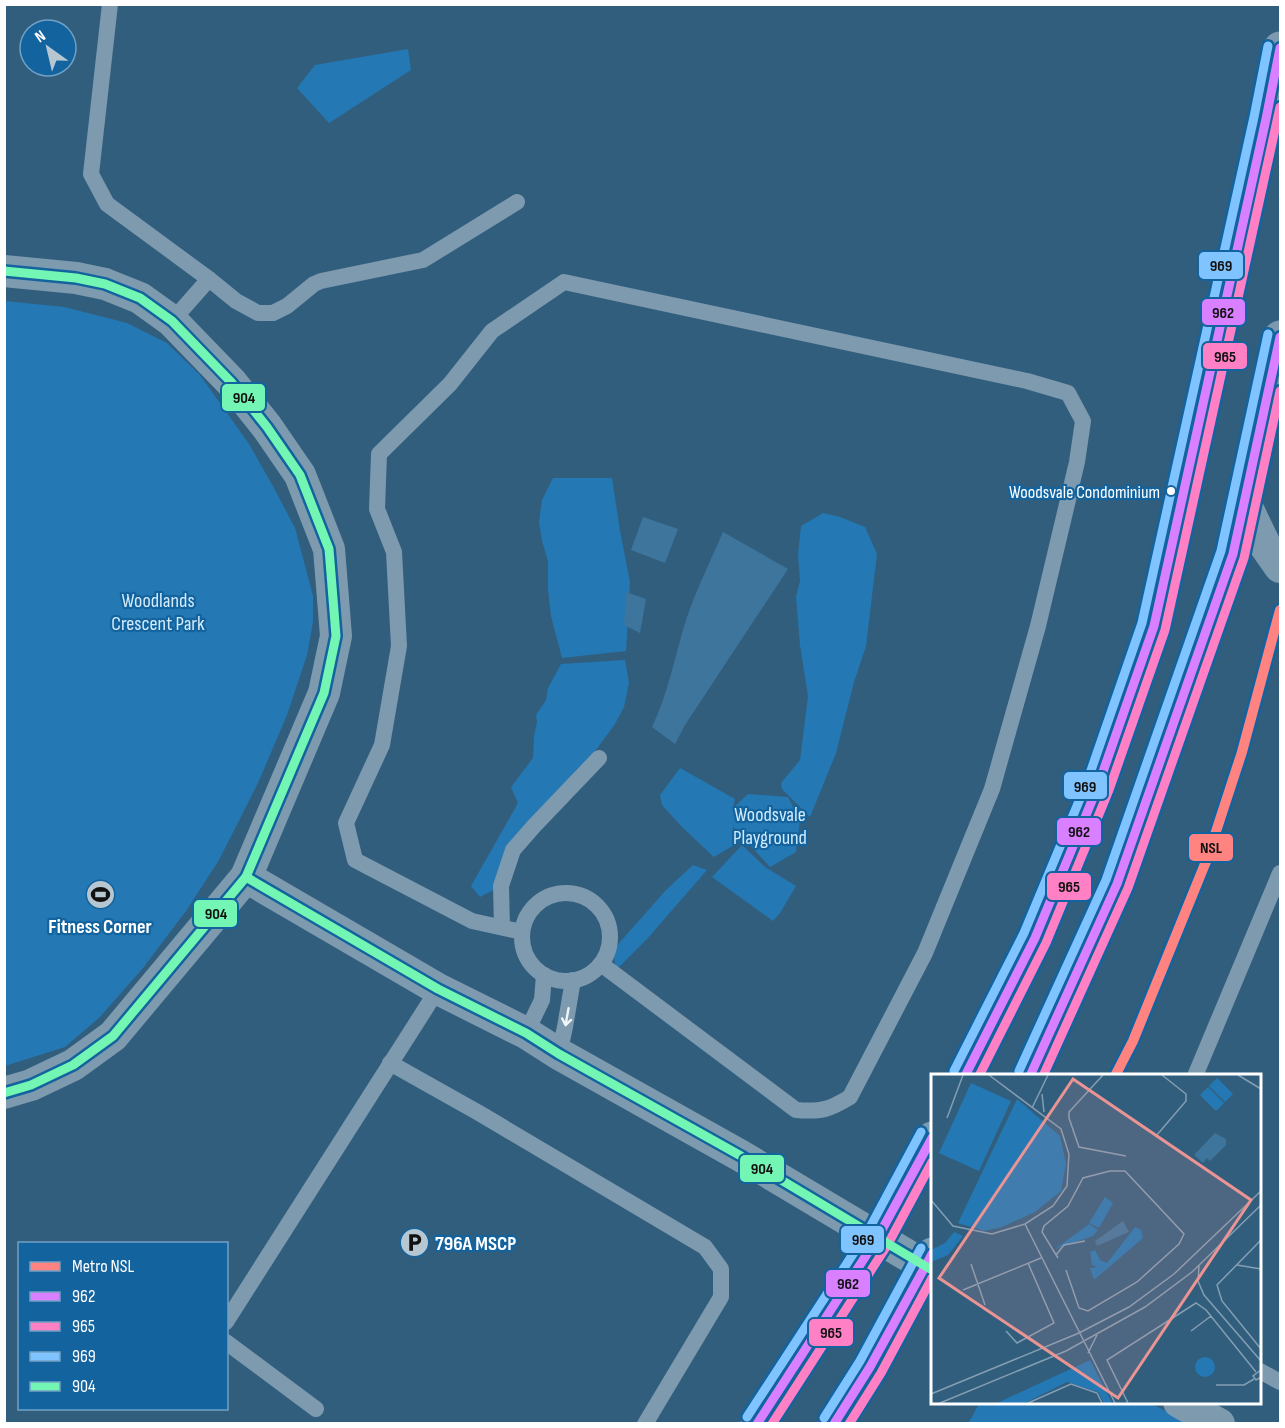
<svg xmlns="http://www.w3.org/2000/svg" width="1285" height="1428" font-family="'Sofia Sans Condensed',sans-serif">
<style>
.green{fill:#2478b3}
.water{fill:#3e759d}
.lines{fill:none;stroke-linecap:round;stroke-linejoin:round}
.lane{stroke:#7d9aaf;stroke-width:16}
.street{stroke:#7d9aaf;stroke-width:32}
.primary{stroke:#7c99ad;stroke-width:33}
.bus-1-casing{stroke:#13639e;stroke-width:14}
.bus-2-casing{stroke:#13639e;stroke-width:14}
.bus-3-casing{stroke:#13639e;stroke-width:14}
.bus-4-casing{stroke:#13639e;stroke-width:14}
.bus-1{stroke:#d880ff;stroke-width:9}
.bus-2{stroke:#ff80c5;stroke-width:9}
.bus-3{stroke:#80c4ff;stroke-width:9}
.bus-4{stroke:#73f6b3;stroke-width:9}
.metro-1-casing{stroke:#13639e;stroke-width:15}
.metro-1{stroke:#ff8380;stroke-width:10}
.oneway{stroke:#f2f5f7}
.bus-dot{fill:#fff;stroke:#13639e;stroke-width:2}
.labels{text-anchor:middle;stroke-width:4.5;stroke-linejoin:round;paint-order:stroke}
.bus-label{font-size:18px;fill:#fff;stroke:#13639e;text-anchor:end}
.park-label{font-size:20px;fill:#d3ecfd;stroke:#13639e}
.poi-label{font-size:20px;font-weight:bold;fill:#fff;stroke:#13639e}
.inset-road{fill:none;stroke:#849eb2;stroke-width:1.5}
.view{fill:#ea9494;fill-opacity:0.15;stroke:#ea9494;stroke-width:3}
.inset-edge{fill:none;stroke:#fff;stroke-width:3}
.line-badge{stroke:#13639e;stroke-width:2}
.pale-badge-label{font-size:16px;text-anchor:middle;font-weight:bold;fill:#111}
</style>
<rect width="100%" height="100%" fill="#325e7e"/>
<!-- green -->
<g class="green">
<polygon points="408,49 411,70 329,123 297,88 315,65"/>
<polygon points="5,301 64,307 127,323 167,343 200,375 249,444 274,488 295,528 313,596 313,622 307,655 287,715 258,783 219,860 186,911 143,968 100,1017 65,1047 5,1066"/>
<polygon points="553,478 612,478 620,531 630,582 626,651 562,658 551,616 548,589 548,561 542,541 539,522 542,500"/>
<polygon points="823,513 840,517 865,527 877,554 866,646 854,682 836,753 810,817 782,789 781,783 800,760 808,696 800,645 796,597 800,581 798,554 801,526"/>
<polygon points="625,660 629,683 624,707 615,724 590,758 530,821 501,886 480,897 471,886 518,803 511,787 533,758 534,736 537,722 536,715 546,700 548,688 561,664"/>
<polygon points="680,768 735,799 733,808 748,794 788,797 800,820 796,852 770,867 734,828 733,824 734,845 714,857 682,827 662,805 660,795"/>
<polygon points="742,845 765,867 796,886 780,913 773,921 712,877"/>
<polygon points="693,865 707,870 647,939 616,970 613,950 666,890"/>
<polygon points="980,1402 1150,1403 1189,1423 968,1424"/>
</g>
<!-- water -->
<g class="water">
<polygon points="643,517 678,529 665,563 631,550"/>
<path d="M723,532L788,569L685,725L675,744L652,727C669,692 675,654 687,617C697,588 711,560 723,532Z"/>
<polygon points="626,592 646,599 640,633 624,625"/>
</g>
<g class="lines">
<!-- lane -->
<g class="lane">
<polyline points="110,4 91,174 107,204 209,279 236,301 258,313 273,313 287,306 314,284 321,281 423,260 517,202"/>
<polyline points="172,321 209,279"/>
<circle cx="566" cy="937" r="44"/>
<polyline points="502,927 501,886 513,850 534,826 599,758"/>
<path d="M522,932L472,921L355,860L346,823L382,745L399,646L394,552L377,509L379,454L450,384L492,331L564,282L1027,381L1068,393L1083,421L1077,462L1038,626L992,789L925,953L850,1097C829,1110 821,1112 796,1110L601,964"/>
<polyline points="526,1033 542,1000 544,975"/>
<polyline points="559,1054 565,1027 573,980"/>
<polyline points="390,1063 479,1113 705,1247 721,1269 721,1297 645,1424"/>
<polyline points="1195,1076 1280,873"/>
<polyline points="226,1322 438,989"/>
<polyline points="226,1342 316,1409"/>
<polyline points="1260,1371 1280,1382"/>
</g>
<!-- street -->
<g class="street">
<polyline points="4,271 76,278 105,284 140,298 172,321 232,383 267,427 300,475 329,549 336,636 324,693 246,877 113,1036 73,1065 31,1085 4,1093"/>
<polyline points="1245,503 1266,547 1280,567"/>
<polyline points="246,877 438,989 526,1033 559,1054 741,1156 932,1270"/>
<polyline points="1179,1402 1219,1424"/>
</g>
<!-- primary -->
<g class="primary">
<polyline points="965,1076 1035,938 1098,786 1154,626 1266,119 1280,48"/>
<polyline points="1030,1076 1117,884 1233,554 1280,337"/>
<polyline points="757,1424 878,1237 932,1138"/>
<polyline points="834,1424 870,1367 932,1254"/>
</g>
<defs>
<g id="bus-1">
<polyline points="965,1076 1035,938 1098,786 1154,626 1266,119 1280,48"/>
<polyline points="1030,1076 1117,884 1233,554 1280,337"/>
<polyline points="757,1424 878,1237 932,1138"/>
<polyline points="834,1424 870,1367 932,1254"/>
</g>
<g id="bus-2">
<polyline points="979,1076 1046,943 1109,790 1165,630 1280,107"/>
<polyline points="1043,1076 1128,888 1244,558 1280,391"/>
<polyline points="772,1424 888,1244 932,1162"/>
<polyline points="849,1424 881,1373 932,1278"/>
</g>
<g id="bus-3">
<polyline points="954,1071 1024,933 1087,782 1142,623 1254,117 1268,46"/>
<polyline points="1019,1071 1106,880 1221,551 1268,334"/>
<polyline points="747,1417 868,1231 921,1132"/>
<polyline points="824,1418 860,1361 921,1248"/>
</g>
<g id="bus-4">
<polyline points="4,271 76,278 105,284 140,298 172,321 232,383 267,427 300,475 329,549 336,636 324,693 246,877 113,1036 73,1065 31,1085 4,1093"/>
<polyline points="246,877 438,989 526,1033 559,1054 741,1156 932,1270"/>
</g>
</defs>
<!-- bus-1 casing -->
<use href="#bus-1" class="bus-1-casing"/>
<!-- bus-2 casing -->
<use href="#bus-2" class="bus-2-casing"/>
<!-- bus-3 casing -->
<use href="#bus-3" class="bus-3-casing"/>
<!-- bus-4 casing -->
<use href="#bus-4" class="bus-4-casing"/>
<!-- bus-1 -->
<use href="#bus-1" class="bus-1"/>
<!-- bus-2 -->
<use href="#bus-2" class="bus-2"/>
<!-- bus-3 -->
<use href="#bus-3" class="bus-3"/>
<!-- bus-4 -->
<use href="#bus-4" class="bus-4"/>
<defs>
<polyline id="metro-1" points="1115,1076 1133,1041 1207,859 1242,752 1280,610"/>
</defs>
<!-- metro-1 casing -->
<use href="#metro-1" class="metro-1-casing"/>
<!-- metro-1 -->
<use href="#metro-1" class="metro-1"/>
</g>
<!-- one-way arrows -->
<defs><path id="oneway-shaft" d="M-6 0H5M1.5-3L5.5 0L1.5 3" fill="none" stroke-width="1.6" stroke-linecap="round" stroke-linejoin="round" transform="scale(1.5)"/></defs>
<use class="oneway" href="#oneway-shaft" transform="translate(567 1017) rotate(100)"/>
<!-- icons -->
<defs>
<symbol id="stadium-disc" viewBox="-11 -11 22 22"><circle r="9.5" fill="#b7c7d2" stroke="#13639e"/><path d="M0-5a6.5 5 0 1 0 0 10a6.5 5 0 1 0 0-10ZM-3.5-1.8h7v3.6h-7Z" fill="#111"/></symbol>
<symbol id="parking-disc" viewBox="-11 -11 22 22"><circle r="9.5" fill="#b7c7d2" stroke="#13639e"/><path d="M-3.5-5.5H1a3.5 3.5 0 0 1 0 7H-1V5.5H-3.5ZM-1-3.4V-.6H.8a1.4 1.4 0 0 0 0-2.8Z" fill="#111"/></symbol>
</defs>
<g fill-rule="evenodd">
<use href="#stadium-disc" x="84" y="878" width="33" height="33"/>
<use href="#parking-disc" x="398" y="1226" width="33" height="33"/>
</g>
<!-- markers -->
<circle class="bus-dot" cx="1171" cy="491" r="5"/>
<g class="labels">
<!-- bus labels -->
<g class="bus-label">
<text x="1160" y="498">Woodsvale Condominium</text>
</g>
<!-- park labels -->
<g class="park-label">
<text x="158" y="607">Woodlands<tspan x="158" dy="23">Crescent Park</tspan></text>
<text x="770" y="821">Woodsvale<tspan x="770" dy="23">Playground</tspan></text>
</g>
<!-- poi labels -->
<g class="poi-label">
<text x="100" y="933">Fitness Corner</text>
<text x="435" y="1250" text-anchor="start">796A MSCP</text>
</g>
</g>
<!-- overview -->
<g transform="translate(931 1074)">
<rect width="330" height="330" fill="#325e7e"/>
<path d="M286,4L302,20L294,28L278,12ZM40,9L80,27L48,97L8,79ZM277,13L293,29L285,37L269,21ZM86,25L129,62L135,90L130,117L104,138L71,153L53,157L27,149ZM174,123L182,129L168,154L158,149ZM158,150L167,156L162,162L124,175ZM204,153L210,156L212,164L163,206L159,194L167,193L161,191L159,178L164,176L169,186L176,189ZM23,158L32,162L17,181L0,188V176L14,169ZM264 293a10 10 0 1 1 20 0a10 10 0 1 1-20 0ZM159,286L181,329H173L167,318L136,308L94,329H66Z" fill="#2478b3"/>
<path d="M284,59L295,65V71L279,87L276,84L272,89L263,81ZM192,147L198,158L166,172L164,167Z" fill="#3e759d"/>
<path class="inset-road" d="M172,1L138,38V44L148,73L195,82M307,1L330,15M111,20L113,38M101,34L117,1M16,44L32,1M225,62L255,27V20L231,1M0,126L22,152L61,160L94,150L122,132L136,112L138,80L130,55L58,1M94,150L184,329M330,166L286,211L291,227L330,275M125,181L133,171L154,167M127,184L111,158L113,152L137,132L152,104L179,97H194L253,160L248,170L206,208L157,237L148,234L135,196M40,190L54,231M306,191L330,195M268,192L267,207L273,221L330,287M32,216L110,184M75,257L86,269L123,249L97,189M260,257L280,242M157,279L166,261M330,296L322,302L325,306L330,303M285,311H313L323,305M0,320L148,259L198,233L243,200L330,117M9,329L135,277L214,233L261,198L330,131M97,329L140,310L166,319L171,329M197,329L176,286L265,229L275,236L325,298"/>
<path class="view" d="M142,5L320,126L187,324L8,204Z"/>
<rect width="330" height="330" class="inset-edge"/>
</g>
<g class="line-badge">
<rect x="1198" y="251" width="46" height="29" rx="6" fill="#80c4ff"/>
<rect x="1201" y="298" width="45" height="28" rx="6" fill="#d880ff"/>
<rect x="1202" y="342" width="46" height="28" rx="6" fill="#ff80c5"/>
<rect x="221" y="383" width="45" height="29" rx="6" fill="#73f6b3"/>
<rect x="1063" y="771" width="45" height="29" rx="6" fill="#80c4ff"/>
<rect x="1056" y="817" width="46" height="29" rx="6" fill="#d880ff"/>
<rect x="1188" y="833" width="46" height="29" rx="6" fill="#ff8380"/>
<rect x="1046" y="872" width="46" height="29" rx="6" fill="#ff80c5"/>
<rect x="193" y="899" width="45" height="29" rx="6" fill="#73f6b3"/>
<rect x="739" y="1154" width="46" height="29" rx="6" fill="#73f6b3"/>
<rect x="840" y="1225" width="45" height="29" rx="6" fill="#80c4ff"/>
<rect x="825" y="1269" width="46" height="29" rx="6" fill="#d880ff"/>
<rect x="808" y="1318" width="46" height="29" rx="6" fill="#ff80c5"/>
</g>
<g class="pale-badge-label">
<text x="1221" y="271">969</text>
<text x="1223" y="318">962</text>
<text x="1225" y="362">965</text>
<text x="244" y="403">904</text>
<text x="1085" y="792">969</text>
<text x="1079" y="837">962</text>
<text x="1211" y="853">NSL</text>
<text x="1069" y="892">965</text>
<text x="216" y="919">904</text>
<text x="762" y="1174">904</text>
<text x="863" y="1245">969</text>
<text x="848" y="1289">962</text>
<text x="831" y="1338">965</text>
</g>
<!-- border -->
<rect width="1285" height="1428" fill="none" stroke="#ffffff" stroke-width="12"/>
<!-- legend -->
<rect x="18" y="1242" width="210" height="168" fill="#13639e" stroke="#71a1c5" stroke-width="1.5"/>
<rect x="30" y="1262" width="30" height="9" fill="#ff8380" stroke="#71a1c5" stroke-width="1.5"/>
<text x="72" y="1272" font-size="18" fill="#ffffff">Metro NSL</text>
<rect x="30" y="1292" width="30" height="9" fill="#d880ff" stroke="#71a1c5" stroke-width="1.5"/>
<text x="72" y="1302" font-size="18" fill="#ffffff">962</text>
<rect x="30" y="1322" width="30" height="9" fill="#ff80c5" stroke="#71a1c5" stroke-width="1.5"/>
<text x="72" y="1332" font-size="18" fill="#ffffff">965</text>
<rect x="30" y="1352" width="30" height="9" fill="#80c4ff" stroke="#71a1c5" stroke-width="1.5"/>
<text x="72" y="1362" font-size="18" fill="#ffffff">969</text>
<rect x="30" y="1382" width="30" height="9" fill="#73f6b3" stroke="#71a1c5" stroke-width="1.5"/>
<text x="72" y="1392" font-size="18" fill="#ffffff">904</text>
<!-- north arrow -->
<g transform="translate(48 48) rotate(326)"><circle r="28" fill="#13639e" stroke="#71a1c5" stroke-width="1.5"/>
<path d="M0-4.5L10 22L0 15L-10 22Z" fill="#b7c7d2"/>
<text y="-9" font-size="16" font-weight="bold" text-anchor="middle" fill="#ffffff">N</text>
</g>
</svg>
